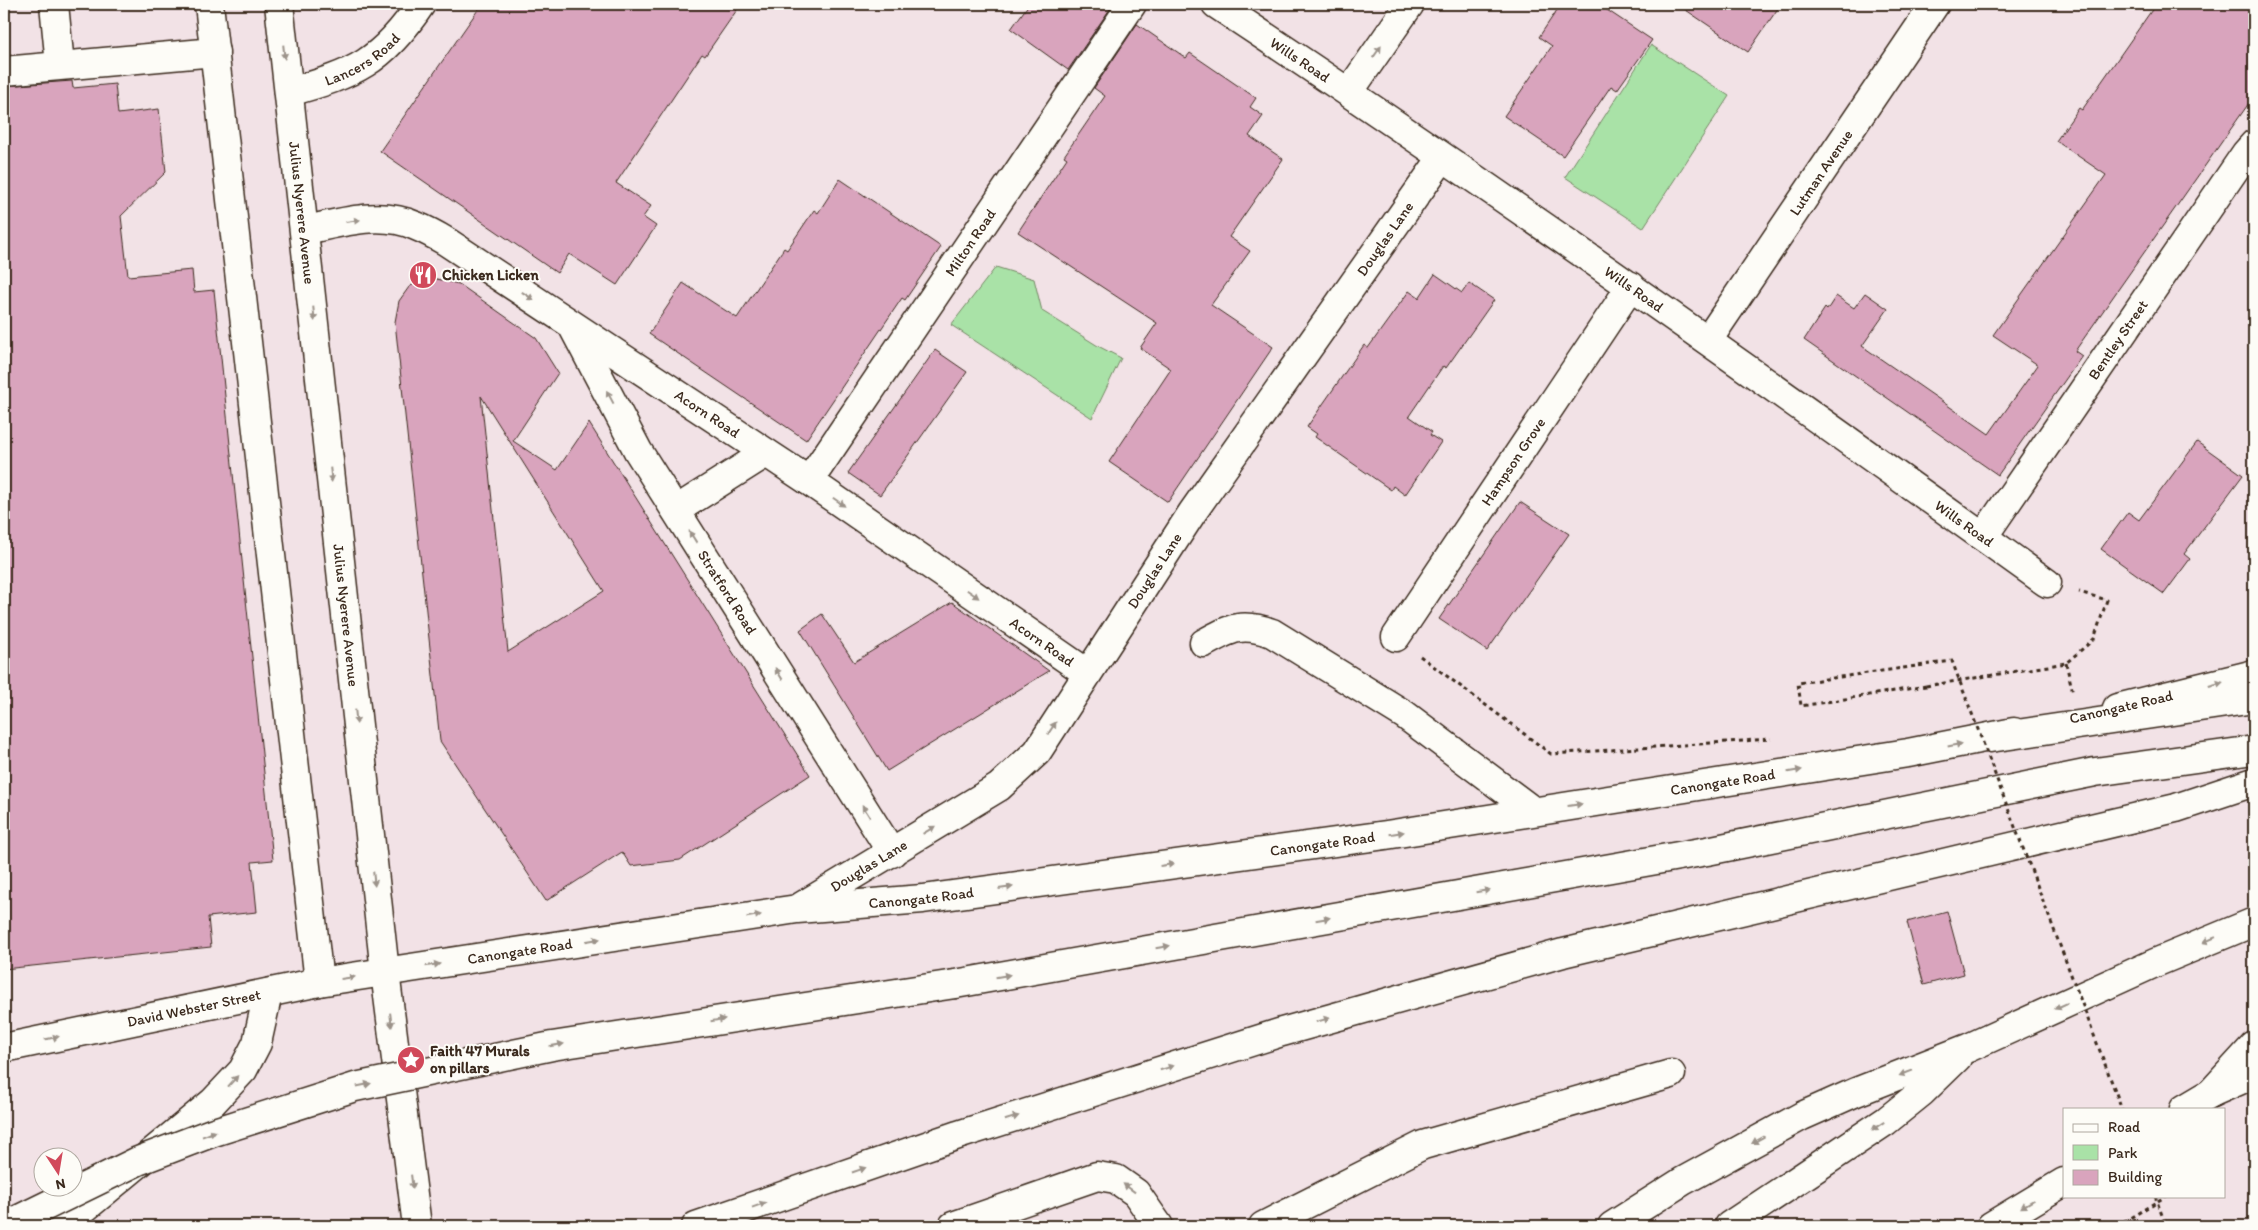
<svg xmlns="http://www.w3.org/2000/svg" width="2258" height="1230" font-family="Itim,sans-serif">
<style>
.green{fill:#a9e2a7;stroke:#728662}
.building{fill:#d9a4bd;stroke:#3b2a1e;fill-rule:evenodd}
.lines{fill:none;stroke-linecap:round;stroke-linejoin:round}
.minor-casing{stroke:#3b2a1e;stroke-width:31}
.major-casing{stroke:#3b2a1e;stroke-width:31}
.highway-casing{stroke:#3b2a1e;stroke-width:31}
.path{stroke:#3b2a1e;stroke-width:3;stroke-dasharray:4 4;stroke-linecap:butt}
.minor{stroke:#fdfcf7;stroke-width:28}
.major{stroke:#fdfcf7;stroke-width:28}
.highway{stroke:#fdfcf7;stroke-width:28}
.highway-bridge-casing{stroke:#3b2a1e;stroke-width:31;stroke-linecap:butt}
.path-bridge{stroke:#3b2a1e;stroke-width:3;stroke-dasharray:4 4;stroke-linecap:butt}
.highway-bridge{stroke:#fdfcf7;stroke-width:28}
.oneway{fill:#9c938a}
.labels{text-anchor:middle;stroke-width:4;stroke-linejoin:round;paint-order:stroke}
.street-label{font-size:15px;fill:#3b2a1e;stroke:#fdfcf7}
.poi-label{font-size:15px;font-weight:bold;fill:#3b2a1e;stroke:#fdfcf7;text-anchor:start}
</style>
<rect width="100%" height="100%" fill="#f2e2e6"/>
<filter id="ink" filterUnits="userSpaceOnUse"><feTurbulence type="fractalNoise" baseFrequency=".02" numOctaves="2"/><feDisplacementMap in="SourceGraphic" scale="10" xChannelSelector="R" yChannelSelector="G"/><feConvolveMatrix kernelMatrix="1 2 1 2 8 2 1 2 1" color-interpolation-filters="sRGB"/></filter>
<g filter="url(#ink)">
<!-- green -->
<g class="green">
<polygon points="1651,45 1729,96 1643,228 1565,177"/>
<polygon points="996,267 1034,279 1042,311 1098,346 1121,358 1092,418 951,325"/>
</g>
<!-- building -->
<g class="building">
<polygon points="482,4 741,4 705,56 702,54 616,183 651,206 643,217 656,226 617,285 569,254 557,273 380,151"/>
<polygon points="1029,4 1108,4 1112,6 1068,70 1011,29"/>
<polygon points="1561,4 1598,4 1652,40 1617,90 1611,86 1563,156 1504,116 1552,46 1539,37"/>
<polygon points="1677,4 1781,4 1748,52"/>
<polygon points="2156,4 2240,4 2254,14 2254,96 2075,351 2082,356 1998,475 1804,340 1825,308 1827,310 1836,296 1854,308 1865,293 1888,309 1862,346 1989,434 2038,365 1993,335 2106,175 2056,141 2079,108 2082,110"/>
<polygon points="1137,24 1186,58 1190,53 1256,98 1250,107 1263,116 1249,136 1283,159 1229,237 1250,251 1211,305 1273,347 1168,502 1109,462 1171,369 1140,348 1157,323 1018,232 1067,158 1064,156 1105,96 1094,88"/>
<polygon points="72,81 73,88 115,84 118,114 159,109 166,172 121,216 128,276 192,270 194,292 214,290 273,860 252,862 257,912 208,917 211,947 4,969 4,86"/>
<polygon points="840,179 941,247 905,300 902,298 806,440 649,334 683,283 737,318 784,248 787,250 814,210 818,213"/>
<polygon points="1435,274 1462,293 1469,283 1494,300 1446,368 1443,366 1409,416 1432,432 1430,435 1441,442 1405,495 1393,486 1391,490 1315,437 1317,434 1307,427 1364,345 1368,348 1409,291 1419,298"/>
<path d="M432,278L459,284L536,338L558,373L513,441L557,470L589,423L810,775L680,860L631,866L622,852L546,901L440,741L395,322L399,301L409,287L423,279ZM481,396L604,591L508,652Z"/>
<polygon points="935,350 967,372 880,495 848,473"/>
<polygon points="2197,442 2243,475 2184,554 2190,559 2164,594 2101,549 2128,512 2139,520"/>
<polygon points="1520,502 1569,534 1487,651 1439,619"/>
<polygon points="952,602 1049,671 887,771 800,630 822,614 854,662"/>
<polygon points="1947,911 1964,974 1924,985 1907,922"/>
</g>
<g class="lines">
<defs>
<g id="minor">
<polyline points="54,4 60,65"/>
<polyline points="209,4 319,982"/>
<path id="s1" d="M1216,4C1497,190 1773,386 2047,583"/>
<polyline points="4,71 215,52"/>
<path id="s2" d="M289,92C355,74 382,62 421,4"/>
<polyline points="1349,92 1410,4"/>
<path id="s3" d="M305,230C341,223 380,210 416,226C426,230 437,236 447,242L809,481L1087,673"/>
<path id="s4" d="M574,329L638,451L892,853"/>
<path id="s5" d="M1708,340L1935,4"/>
<path id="s6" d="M809,481L1132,4"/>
<polyline points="676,510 766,453"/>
<path id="s7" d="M1983,537L2246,153L2254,144"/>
<path id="s8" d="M1396,637L1631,286"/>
<path d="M1204,643C1231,628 1242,622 1272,633L1405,715L1533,811"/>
<polyline points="2117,708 2254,674"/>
<path id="s9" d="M802,906L999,787L1037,752L1192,513L1442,158"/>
<path id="s10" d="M4,1048L319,982L797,909L923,899L1386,835L1908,753L2014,732"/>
<polyline points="63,1226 213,1102 243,1070 257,1043 268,993"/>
<polyline points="953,1226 1097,1176 1116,1179 1136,1193 1159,1226"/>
<polyline points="1263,1226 1423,1145 1671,1074"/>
</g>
<g id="major">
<path id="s11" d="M279,4L385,972L417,1226"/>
<polyline points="2184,1109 2211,1093 2254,1074"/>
<polyline points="1991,1226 2064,1182"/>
</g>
<g id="highway">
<polyline points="1990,738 2254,699"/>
<polyline points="955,984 1707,851 2095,772 2254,750"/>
<polyline points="2211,1093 2254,1046"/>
<polyline points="696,1226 958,1135 1282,1032 1563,953 2176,808 2254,782"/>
<polyline points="1612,1226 1683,1181 1802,1116 1856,1092 1968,1048 2155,963 2254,922"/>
<polyline points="1729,1226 1886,1121 1922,1092 1957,1058"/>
</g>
</defs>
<!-- minor casing -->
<use href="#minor" class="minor-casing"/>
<!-- major casing -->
<use href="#major" class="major-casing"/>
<!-- highway casing -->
<use href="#highway" class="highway-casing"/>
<!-- path -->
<g class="path">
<polyline points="1420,656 1551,754 1771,739"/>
<polyline points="2066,663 2073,693"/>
<polyline points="1926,686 2066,663 2094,639 2107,600 2079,592"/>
<polyline points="2117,1226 2166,1196"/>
</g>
<!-- minor -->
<use href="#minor" class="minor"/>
<!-- major -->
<use href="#major" class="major"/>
<!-- highway -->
<use href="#highway" class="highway"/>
<defs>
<polyline id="highway-bridge" points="5,1226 138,1161 214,1132 355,1087 552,1046 955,984"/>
</defs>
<!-- highway-bridge casing -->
<use href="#highway-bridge" class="highway-bridge-casing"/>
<!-- path-bridge -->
<g class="path-bridge">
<polyline points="1926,686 1801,706 1798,683 1952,661 2122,1109"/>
<polyline points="2155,1196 2166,1226"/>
</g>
<!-- highway-bridge -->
<use href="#highway-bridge" class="highway-bridge"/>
</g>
<!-- one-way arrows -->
<defs><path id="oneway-solid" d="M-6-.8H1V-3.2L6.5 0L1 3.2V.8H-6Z" transform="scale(1.25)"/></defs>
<g class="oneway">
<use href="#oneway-solid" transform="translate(284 52) rotate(84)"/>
<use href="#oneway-solid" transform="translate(1377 52) rotate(-55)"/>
<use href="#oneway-solid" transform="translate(353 221) rotate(-8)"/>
<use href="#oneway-solid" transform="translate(528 296) rotate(34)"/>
<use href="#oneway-solid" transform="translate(314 314) rotate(84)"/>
<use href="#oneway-solid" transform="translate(610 397) rotate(-118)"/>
<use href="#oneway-solid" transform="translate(331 475) rotate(84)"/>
<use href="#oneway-solid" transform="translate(839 502) rotate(35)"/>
<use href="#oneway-solid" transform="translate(693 537) rotate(-122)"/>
<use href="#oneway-solid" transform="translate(973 594) rotate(35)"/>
<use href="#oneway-solid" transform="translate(779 674) rotate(-122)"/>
<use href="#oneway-solid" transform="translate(2216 684) rotate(-15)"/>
<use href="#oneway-solid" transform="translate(356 717) rotate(84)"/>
<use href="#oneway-solid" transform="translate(1052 728) rotate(-57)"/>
<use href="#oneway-solid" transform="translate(1955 745) rotate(-11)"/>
<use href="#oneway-solid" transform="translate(1795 771) rotate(-9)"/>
<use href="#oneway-solid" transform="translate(1575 805) rotate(-8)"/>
<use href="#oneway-solid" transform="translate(866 811) rotate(-122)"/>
<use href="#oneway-solid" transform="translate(929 830) rotate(-31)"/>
<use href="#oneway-solid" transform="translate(1397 833) rotate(-9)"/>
<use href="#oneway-solid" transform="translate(1167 865) rotate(-8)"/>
<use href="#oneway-solid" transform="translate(374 879) rotate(84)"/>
<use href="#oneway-solid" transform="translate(1006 888) rotate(-8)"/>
<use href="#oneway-solid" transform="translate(1483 891) rotate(-10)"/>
<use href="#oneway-solid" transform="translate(754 916) rotate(-9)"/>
<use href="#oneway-solid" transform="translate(1323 919) rotate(-10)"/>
<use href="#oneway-solid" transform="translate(593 940) rotate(-9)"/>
<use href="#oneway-solid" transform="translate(2209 940) rotate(158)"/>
<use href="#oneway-solid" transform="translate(1163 947) rotate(-10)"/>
<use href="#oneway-solid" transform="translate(433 965) rotate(-9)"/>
<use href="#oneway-solid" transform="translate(1003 976) rotate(-10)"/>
<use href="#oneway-solid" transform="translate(348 978) rotate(-8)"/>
<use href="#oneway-solid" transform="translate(2061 1006) rotate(155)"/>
<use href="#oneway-solid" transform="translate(391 1020) rotate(83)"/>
<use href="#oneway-solid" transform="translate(718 1020) rotate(-9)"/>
<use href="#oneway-solid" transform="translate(1323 1020) rotate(-16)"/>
<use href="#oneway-solid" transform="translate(52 1038) rotate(-12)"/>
<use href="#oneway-solid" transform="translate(557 1045) rotate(-9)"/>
<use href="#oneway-solid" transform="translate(1167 1068) rotate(-17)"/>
<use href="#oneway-solid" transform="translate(1906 1073) rotate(159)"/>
<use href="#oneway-solid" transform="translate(233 1081) rotate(-48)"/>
<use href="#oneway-solid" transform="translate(364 1085) rotate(-12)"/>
<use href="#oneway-solid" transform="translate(1012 1118) rotate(-18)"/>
<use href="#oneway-solid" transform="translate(1878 1126) rotate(146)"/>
<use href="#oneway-solid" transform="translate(209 1134) rotate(-21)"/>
<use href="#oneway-solid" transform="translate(1758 1140) rotate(151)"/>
<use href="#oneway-solid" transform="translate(859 1170) rotate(-19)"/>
<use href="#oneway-solid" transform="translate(412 1182) rotate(83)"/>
<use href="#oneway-solid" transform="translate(1129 1188) rotate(-144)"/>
<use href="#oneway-solid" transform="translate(2027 1204) rotate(149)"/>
<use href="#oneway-solid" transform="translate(759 1205) rotate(-20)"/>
</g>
</g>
<!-- icons -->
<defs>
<symbol id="restaurant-disc" viewBox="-11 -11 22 22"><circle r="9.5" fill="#d1495b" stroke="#fdfcf7"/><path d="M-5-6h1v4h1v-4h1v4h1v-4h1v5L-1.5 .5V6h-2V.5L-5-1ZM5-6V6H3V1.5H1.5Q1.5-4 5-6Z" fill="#fff"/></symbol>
<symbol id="sight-disc" viewBox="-11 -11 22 22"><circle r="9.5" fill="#d1495b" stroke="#fdfcf7"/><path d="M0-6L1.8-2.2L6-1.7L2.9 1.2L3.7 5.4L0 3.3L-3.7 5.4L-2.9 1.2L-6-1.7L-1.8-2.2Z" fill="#fff"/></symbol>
</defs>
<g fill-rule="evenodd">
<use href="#restaurant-disc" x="407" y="259" width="32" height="32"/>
<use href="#sight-disc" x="395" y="1044" width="32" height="32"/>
</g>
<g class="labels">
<!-- street labels -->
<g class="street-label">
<text dy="5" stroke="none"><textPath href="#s2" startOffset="81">Lancers Road</textPath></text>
<text dy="5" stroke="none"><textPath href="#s1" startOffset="101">Wills Road</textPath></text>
<text dy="5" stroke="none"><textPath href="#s5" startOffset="202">Lutman Avenue</textPath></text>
<text dy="5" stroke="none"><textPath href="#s11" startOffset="210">Julius Nyerere Avenue</textPath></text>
<text dy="5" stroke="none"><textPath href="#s9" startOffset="902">Douglas Lane</textPath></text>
<text dy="5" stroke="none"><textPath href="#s6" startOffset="288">Milton Road</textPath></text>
<text dy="5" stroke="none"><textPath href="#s1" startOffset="506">Wills Road</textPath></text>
<text dy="5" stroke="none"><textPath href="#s7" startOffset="239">Bentley Street</textPath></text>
<text dy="5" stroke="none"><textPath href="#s3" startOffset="460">Acorn Road</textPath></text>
<text dy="5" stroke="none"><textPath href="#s8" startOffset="211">Hampson Grove</textPath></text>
<text dy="5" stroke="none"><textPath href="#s1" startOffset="911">Wills Road</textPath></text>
<text dy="5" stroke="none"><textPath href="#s9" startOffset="498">Douglas Lane</textPath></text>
<text dy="5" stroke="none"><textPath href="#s4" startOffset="305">Stratford Road</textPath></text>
<text dy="5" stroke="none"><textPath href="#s11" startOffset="615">Julius Nyerere Avenue</textPath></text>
<text dy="5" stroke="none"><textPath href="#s3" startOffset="865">Acorn Road</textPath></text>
<text transform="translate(2121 707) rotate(-13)" y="5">Canongate Road</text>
<text dy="5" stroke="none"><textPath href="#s10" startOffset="1740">Canongate Road</textPath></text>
<text dy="5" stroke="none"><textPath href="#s10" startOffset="1335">Canongate Road</textPath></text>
<text dy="5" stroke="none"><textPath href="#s9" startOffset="78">Douglas Lane</textPath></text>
<text dy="5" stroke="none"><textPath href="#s10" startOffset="930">Canongate Road</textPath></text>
<text dy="5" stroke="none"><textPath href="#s10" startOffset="525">Canongate Road</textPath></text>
<text dy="5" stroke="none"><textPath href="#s10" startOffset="194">David Webster Street</textPath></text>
</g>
<!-- poi labels -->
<g class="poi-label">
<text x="442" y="280">Chicken Licken</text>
<text x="430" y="1056">Faith 47 Murals<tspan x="430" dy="17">on pillars</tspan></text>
</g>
</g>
<!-- margin -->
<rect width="2258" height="1230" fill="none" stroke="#fdfcf7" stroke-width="20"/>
<rect x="10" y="10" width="2238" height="1210" fill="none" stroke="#3b2a1e" stroke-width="2" filter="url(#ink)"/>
<!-- legend -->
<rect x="2063" y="1108" width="162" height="90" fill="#fdfcf7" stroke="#afa8a0"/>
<rect x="2073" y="1124" width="25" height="8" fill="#fdfcf7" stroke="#afa8a0"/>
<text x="2108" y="1132" font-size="15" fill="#3b2a1e">Road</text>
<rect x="2073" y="1145" width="25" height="15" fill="#a9e2a7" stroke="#afa8a0"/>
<text x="2108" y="1158" font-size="15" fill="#3b2a1e">Park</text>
<rect x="2073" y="1170" width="25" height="15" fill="#d9a4bd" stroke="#afa8a0"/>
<text x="2108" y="1182" font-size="15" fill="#3b2a1e">Building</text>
<!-- north arrow -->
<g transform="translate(58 1172) rotate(168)"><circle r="24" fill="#fdfcf7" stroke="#afa8a0"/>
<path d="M0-4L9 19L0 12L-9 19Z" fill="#d1495b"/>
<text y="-8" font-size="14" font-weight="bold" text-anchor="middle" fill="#3b2a1e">N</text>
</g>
</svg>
